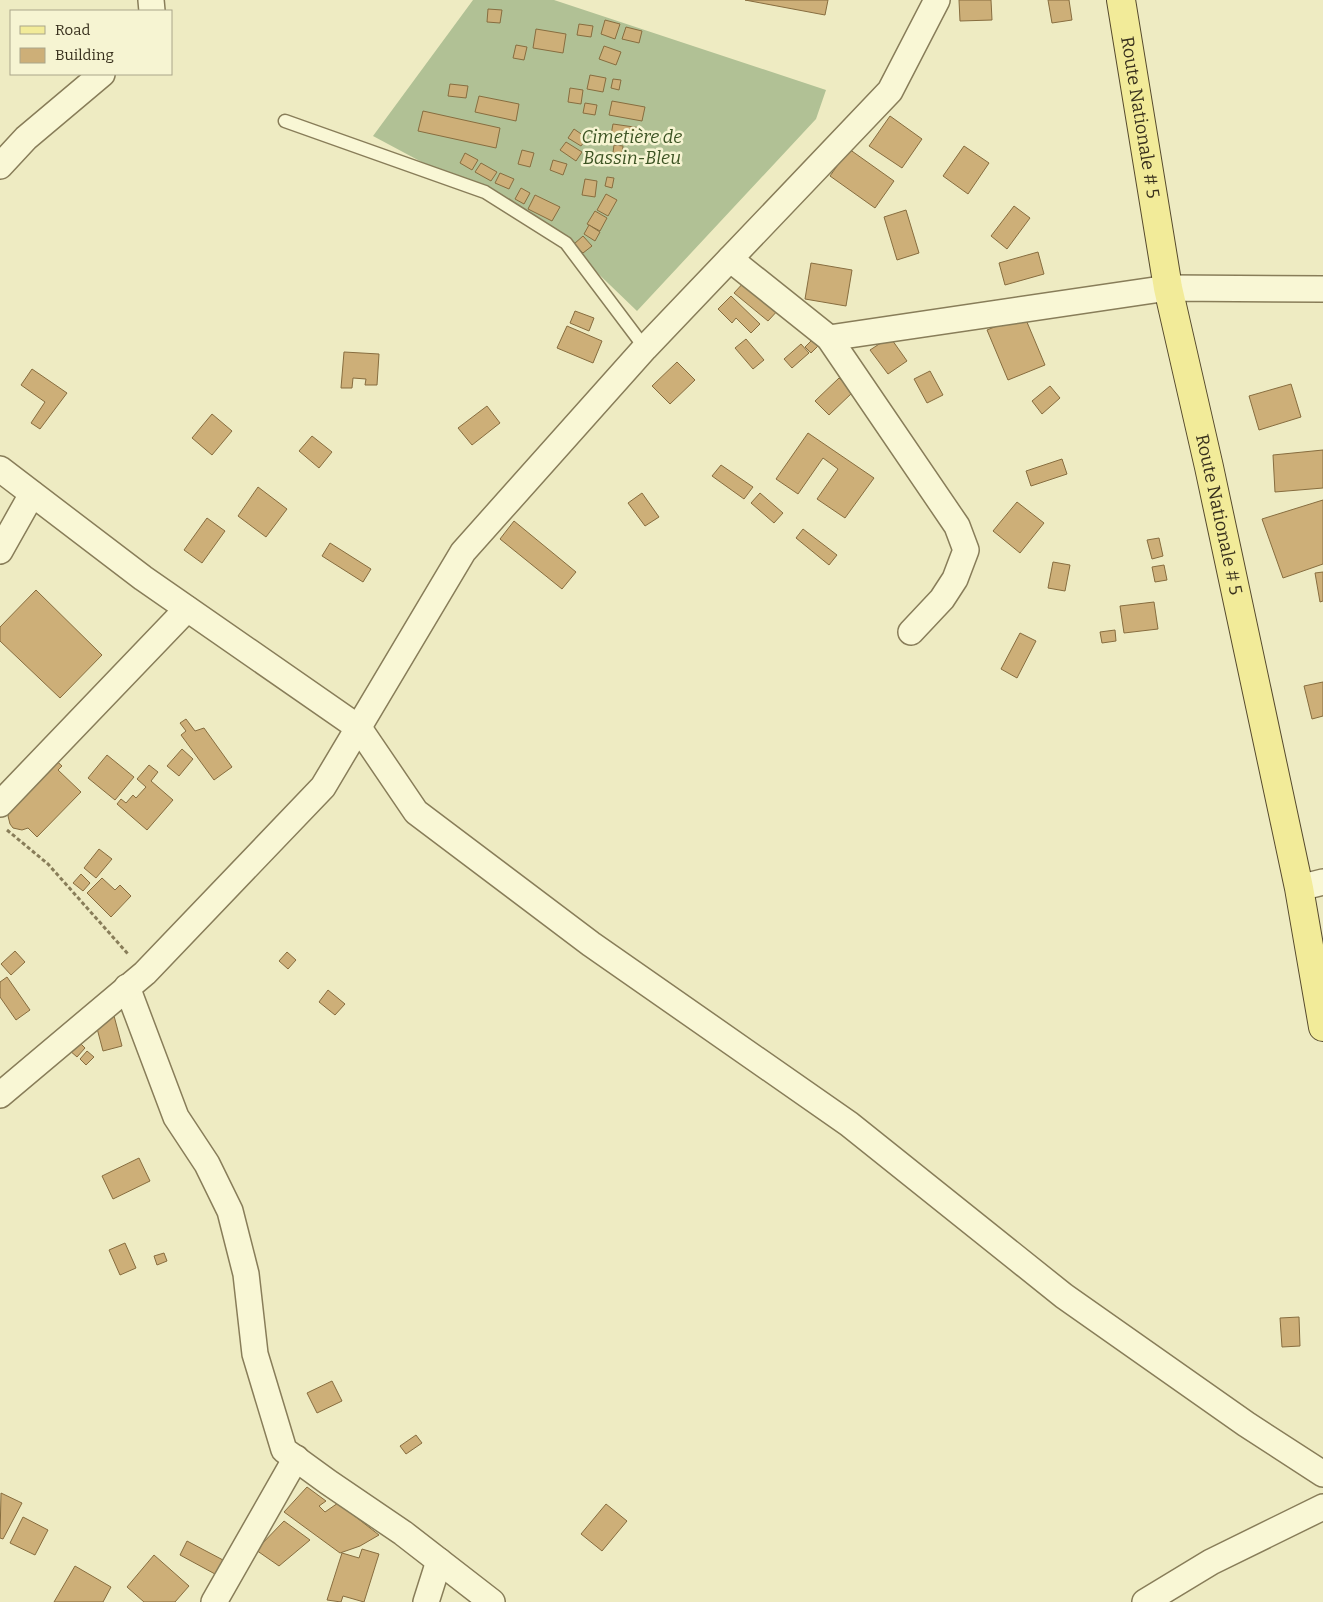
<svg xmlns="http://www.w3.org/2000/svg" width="1323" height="1602" font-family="Bitter,serif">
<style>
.cemetery{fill:#b1c195}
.building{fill:#cdaf78;stroke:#876d3f}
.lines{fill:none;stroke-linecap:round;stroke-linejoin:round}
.service-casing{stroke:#887d59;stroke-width:15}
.minor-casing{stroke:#887d59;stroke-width:28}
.primary-casing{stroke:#564a2d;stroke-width:30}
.path{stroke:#887d59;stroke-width:3;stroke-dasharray:4 2.5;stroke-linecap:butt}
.service{stroke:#f9f7d5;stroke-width:12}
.minor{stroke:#f9f7d5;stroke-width:25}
.primary{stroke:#f2eb99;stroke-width:28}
.labels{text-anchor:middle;stroke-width:5;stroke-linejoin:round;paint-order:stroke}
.street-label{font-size:18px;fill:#38301d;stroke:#f6f4d2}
.park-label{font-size:18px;font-style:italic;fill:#3d5424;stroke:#f6f4d2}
</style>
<rect width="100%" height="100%" fill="#eeebc2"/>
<!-- cemetery -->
<polygon class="cemetery" points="473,0 554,0 826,90 816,119 637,311 558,235 373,136"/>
<!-- building -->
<g class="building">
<polygon points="745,0 828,0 825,15"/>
<polygon points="959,0 991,0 992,20 960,21"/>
<polygon points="1048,0 1069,0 1072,20 1052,23"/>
<polygon points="488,9 502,10 500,23 487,22"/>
<polygon points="605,20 620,24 615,39 601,34"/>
<polygon points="579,24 593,26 591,37 577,35"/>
<polygon points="626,27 642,31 639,43 622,39"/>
<polygon points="536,29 566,34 563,53 533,48"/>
<polygon points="516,45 527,47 524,60 513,58"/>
<polygon points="604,46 621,52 616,65 599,59"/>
<polygon points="590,75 606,78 603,92 587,89"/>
<polygon points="613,79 621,80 619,90 611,88"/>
<polygon points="450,84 468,86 466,98 448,96"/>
<polygon points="570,88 583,90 581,104 568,102"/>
<polygon points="479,96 519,104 516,121 475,112"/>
<polygon points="612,101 645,107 642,121 609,115"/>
<polygon points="585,103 597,105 595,115 583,113"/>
<polygon points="423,111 500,128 496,148 418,131"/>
<polygon points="890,116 922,139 902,168 869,146"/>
<polygon points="613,124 641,128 639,139 611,135"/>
<polygon points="574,129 587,138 581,146 568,138"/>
<polygon points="566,142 582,152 576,161 560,150"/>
<polygon points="614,145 623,146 622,154 613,153"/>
<polygon points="964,146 989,163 968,194 943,176"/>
<polygon points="849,149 894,181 875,208 830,176"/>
<polygon points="522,150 534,153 530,167 518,164"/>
<polygon points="465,153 478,160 472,170 460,163"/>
<polygon points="600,154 611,155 609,165 598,163"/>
<polygon points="553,160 567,164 563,175 550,170"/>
<polygon points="481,163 497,172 491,181 475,172"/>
<polygon points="500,173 514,179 509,189 495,183"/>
<polygon points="607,177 614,178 612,188 605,186"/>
<polygon points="585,179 597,181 595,197 582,195"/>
<polygon points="521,188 530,193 524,204 515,199"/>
<polygon points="606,194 617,200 608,216 597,210"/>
<polygon points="535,195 560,207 552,221 528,209"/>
<polygon points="1014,206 1030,218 1007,249 991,236"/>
<polygon points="906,210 919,253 897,260 884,217"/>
<polygon points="595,211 607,218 600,231 587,224"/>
<polygon points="589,225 600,232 595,241 584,234"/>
<polygon points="583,236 592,246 583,253 574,244"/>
<polygon points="1038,252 1044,274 1005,285 999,263"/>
<polygon points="811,263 852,270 846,306 805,299"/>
<polygon points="746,280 780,308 768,321 734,293"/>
<polygon points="731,296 760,324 751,333 736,318 732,323 718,309"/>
<polygon points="575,311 594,318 589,331 570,323"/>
<polygon points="1024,315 1045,365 1008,380 987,330"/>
<polygon points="567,326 602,341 593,363 557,348"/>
<polygon points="890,337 907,361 888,374 870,350"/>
<polygon points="746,339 764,360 753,369 735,348"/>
<polygon points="813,339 819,345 811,353 805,347"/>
<polygon points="801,344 809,353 792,368 784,359"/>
<polygon points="344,352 379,354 377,385 365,385 366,379 353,378 352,388 341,388"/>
<polygon points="677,362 695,380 670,404 652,386"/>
<polygon points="32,369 67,393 40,429 31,423 45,402 21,385"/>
<polygon points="930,371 943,395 927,403 914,379"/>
<polygon points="839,378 853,392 829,415 815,401"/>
<polygon points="1291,384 1301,417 1259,430 1249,396"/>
<polygon points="1050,386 1060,398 1042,414 1032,401"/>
<polygon points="487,406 500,423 472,445 458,428"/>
<polygon points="212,414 232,431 212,455 192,438"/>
<polygon points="808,433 874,478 845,518 817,499 838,469 823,458 798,494 776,479"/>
<polygon points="312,436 332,452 319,468 299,451"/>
<polygon points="1323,450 1323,488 1275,492 1273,455"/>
<polygon points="1062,459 1067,474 1031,486 1026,471"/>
<polygon points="721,465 753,487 744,499 712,476"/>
<polygon points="258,487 287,509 266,537 238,516"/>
<polygon points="642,493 659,517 645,526 628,503"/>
<polygon points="760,493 783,513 774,523 751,503"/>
<polygon points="1323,500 1323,564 1283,578 1262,519"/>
<polygon points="1017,502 1044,523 1020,553 993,531"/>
<polygon points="207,518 225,531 202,563 184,550"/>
<polygon points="514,521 576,572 562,589 500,539"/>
<polygon points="803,529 837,555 829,565 796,538"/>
<polygon points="1159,538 1163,556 1152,559 1147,540"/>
<polygon points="330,543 371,569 363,582 322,556"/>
<polygon points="1053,562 1070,565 1065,591 1048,588"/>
<polygon points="1164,565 1167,580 1155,582 1152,567"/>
<polygon points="1323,572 1323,601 1320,602 1315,573"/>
<polygon points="36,590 102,655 60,698 0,641 0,627"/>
<polygon points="1154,602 1158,629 1124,633 1120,606"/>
<polygon points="1115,630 1116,641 1102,643 1100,632"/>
<polygon points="1020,633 1036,641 1017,678 1001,669"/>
<polygon points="1323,682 1323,716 1312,719 1304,686"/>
<polygon points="186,719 195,731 204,728 232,767 214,780 181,735 186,731 180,723"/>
<polygon points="182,749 193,759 179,776 167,766"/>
<polygon points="107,755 134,777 115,800 88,778"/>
<polygon points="51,756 62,766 58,770 81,792 37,837 28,828 22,830 13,828 10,824 8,816 9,812"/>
<polygon points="149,765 158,772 151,781 173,800 147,830 117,804 121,799 126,803 133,795 136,798 146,787 137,779"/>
<polygon points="99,849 112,859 96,878 84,868"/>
<polygon points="81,874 90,883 83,891 73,883"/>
<polygon points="102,878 115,890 120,885 131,896 111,917 87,893"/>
<polygon points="15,951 25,962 11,975 1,964"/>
<polygon points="287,952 296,960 288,969 279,961"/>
<polygon points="7,977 30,1010 16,1020 0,997 0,982"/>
<polygon points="328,990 345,1004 335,1015 319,1002"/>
<polygon points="113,1012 122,1046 103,1051 94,1017"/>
<polygon points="78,1041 85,1048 77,1057 69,1050"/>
<polygon points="87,1051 94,1057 86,1065 80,1059"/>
<polygon points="139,1158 150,1181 113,1199 102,1176"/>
<polygon points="125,1243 136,1268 120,1275 109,1250"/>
<polygon points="164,1253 167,1261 157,1265 154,1256"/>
<polygon points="1299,1317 1300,1346 1282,1347 1280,1318"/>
<polygon points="332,1381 342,1401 317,1413 307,1393"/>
<polygon points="416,1435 422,1443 406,1454 400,1446"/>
<polygon points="307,1487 326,1501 319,1506 325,1512 338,1503 379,1535 360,1546 340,1553 284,1512"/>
<polygon points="1,1493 22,1503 3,1539 0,1538"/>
<polygon points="606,1504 627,1521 602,1551 581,1534"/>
<polygon points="23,1517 48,1530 35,1555 10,1543"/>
<polygon points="284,1521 310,1540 279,1566 256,1550"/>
<polygon points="187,1541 223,1560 215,1574 180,1555"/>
<polygon points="362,1549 379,1554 364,1602 343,1596 341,1602 327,1600 342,1553 359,1558"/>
<polygon points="154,1555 189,1586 175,1602 144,1602 127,1587"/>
<polygon points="75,1566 111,1587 103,1602 54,1602"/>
</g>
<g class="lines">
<defs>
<polyline id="service" points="285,121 485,192 566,243 645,348"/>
<g id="minor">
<polyline points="151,0 152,11"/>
<polyline points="0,166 26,138 102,74"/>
<polyline points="730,259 829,338 957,526 966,550 955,579 942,599 911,632"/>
<polyline points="829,338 1168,288 1323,289"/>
<polyline points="0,469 143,578 359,728 416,812 591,944 849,1124 1064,1296 1246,1424 1323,1474"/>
<polyline points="0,551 32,494"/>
<polyline points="0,804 187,609"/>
<polyline points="1299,888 1323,882"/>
<polyline points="127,987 176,1117 207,1164 230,1211 246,1274 255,1354 284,1450 328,1482 403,1533 492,1602"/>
<polyline points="0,1095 145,973 323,787 463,552 645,348 890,91 937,0"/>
<polyline points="214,1602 296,1458"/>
<polyline points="426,1602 439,1561"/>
<polyline points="1145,1602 1211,1562 1323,1507"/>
</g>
<g id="primary">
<path id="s1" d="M1121,0L1168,288L1209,467L1299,888L1323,1027"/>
</g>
</defs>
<!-- service casing -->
<use href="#service" class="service-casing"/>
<!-- minor casing -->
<use href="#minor" class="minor-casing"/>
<!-- primary casing -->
<use href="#primary" class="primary-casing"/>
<!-- path -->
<polyline class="path" points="7,830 48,864 128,954"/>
<!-- service -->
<use href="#service" class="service"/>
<!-- minor -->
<use href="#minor" class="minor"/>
<!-- primary -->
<use href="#primary" class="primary"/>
</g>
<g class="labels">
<!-- street labels -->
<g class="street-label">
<text dy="6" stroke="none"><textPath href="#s1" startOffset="119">Route Nationale # 5</textPath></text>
<text dy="6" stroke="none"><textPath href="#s1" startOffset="524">Route Nationale # 5</textPath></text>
</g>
<!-- park labels -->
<g class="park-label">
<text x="632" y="143">Cimetière de<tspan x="632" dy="21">Bassin-Bleu</tspan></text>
</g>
</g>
<!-- legend -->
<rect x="10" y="10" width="162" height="65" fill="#f6f4d2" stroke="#aaa68a"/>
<rect x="20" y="26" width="25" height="8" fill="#f2eb99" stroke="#aaa68a"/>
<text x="55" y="35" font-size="15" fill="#38301d">Road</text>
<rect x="20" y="48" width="25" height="15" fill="#cdaf78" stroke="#aaa68a"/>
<text x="55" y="60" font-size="15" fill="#38301d">Building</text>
</svg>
